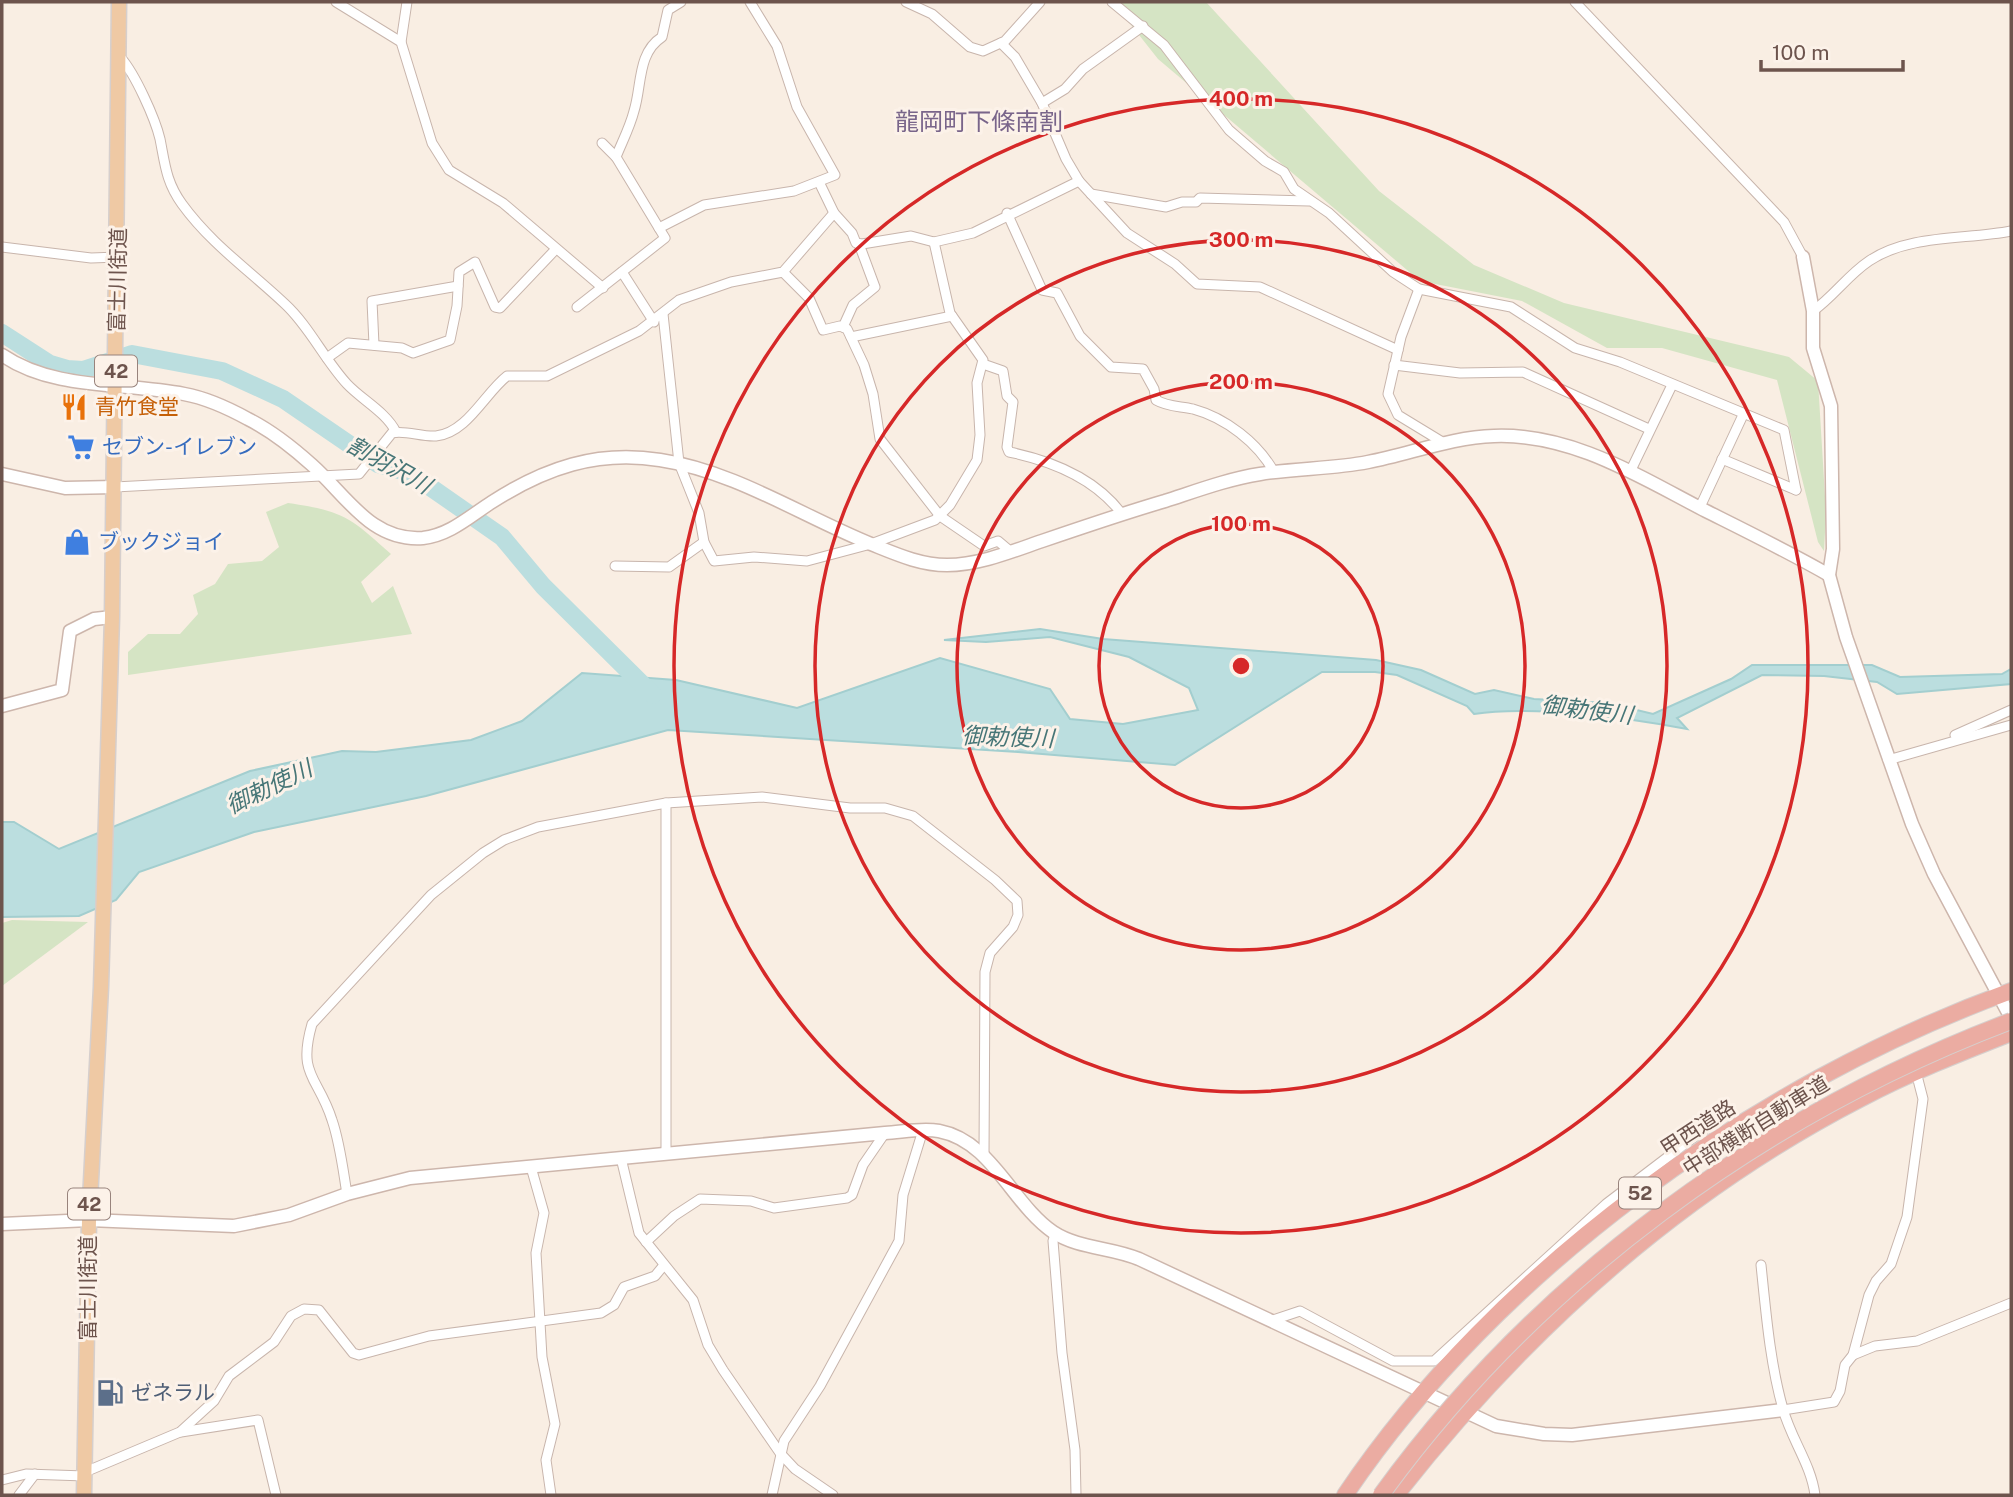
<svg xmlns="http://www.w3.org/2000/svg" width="2013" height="1497" font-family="'Public Sans','Noto Sans JP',sans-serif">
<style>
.green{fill:#d5e4c4}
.water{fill:#bbdedf;stroke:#a3cecf;stroke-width:2}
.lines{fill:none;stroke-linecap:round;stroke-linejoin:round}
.river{stroke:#bbdedf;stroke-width:18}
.street-casing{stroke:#c8b5ac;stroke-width:11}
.secondary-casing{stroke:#cdb6ac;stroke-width:15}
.primary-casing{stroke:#d6cfcd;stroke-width:17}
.highway-casing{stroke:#d6cfcd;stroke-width:18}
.street{stroke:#fff;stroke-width:9}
.secondary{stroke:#fff;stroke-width:12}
.primary{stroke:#efc9a4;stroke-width:14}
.highway{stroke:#ebaca2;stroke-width:16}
.highway-bridge-casing{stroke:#d6cfcd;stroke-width:18;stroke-linecap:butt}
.highway-bridge{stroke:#ebaca2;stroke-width:16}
.ring{fill:none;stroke:#d62828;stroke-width:3.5}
.labels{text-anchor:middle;stroke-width:6;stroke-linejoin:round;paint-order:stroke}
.shield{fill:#fcf2e9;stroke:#98837c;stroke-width:2}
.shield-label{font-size:19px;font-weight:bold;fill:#6d544d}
.street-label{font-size:21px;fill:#6d544d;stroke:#fcf2e9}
.food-label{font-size:21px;fill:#c56008;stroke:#fcf2e9;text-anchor:start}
.shop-label{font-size:21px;fill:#366cbe;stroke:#fcf2e9;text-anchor:start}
.service-label{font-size:21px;fill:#4e5e75;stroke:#fcf2e9;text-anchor:start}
.water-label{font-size:23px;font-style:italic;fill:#477677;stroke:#fcf2e9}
.quarter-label{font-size:24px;fill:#79658a;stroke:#fcf2e9}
.centre{fill:#d62828;stroke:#fcf2e9;stroke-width:3.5}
.ring-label{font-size:21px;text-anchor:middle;font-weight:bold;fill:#d62828;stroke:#fcf2e9;stroke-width:6;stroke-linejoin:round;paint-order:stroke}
</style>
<rect width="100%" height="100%" fill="#f9eee3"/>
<!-- green -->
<g class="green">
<polygon points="1113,2 1206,2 1379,191 1474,265 1564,303 1789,357 1818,381 1826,513 1824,551 1818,542 1777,380 1662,348 1607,348 1522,301 1420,281 1158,59"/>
<path d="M288,503C343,511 350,517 391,554L361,582L372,603L393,586L412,634L128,675V652L148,634H180L198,614L193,595L215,584L228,564L262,561L279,547L266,512Z"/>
<polygon points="12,920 88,922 2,986 2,923"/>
</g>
<!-- water -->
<path class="water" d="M1040,629L1103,639L1376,660L1421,670L1475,694L1494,690L1534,699L1608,703L1653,714L1731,679L1752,665H1872L1900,677L2002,674L2011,669V684L1897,694L1877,682L1824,676L1762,675L1677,718L1687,729C1630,718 1531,705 1474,714L1467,706L1397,675L1375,672H1322L1175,765L1018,752L668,730L426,796L254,832L139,872L116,900L79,916L2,917V822H14L59,849L250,771L342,751L376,752L471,740L522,721L582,673L676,680L797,708L940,658L1050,689L1070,719L1123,724L1198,710L1189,688L1129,657L1050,637L986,642L944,640Z"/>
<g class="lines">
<!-- river -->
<polyline class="river" points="2,333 50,364 67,369 83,370 132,354 222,371 283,399 378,464 410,473 502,537 543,586 653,695"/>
<defs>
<g id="street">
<polyline points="336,2 401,42 432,143 449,170 503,203 603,288"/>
<polyline points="906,2 932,14 970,47 983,51 1005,41 1040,2"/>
<polyline points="1112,2 1164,45 1229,130 1265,161 1284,172 1294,189 1329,213 1393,272 1419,289 1511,307 1575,348 1620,362 1784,430 1796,490"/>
<polyline points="1575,2 1784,222 1803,257"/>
<polyline points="401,42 407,2"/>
<polyline points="1001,43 1015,57 1042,103 1066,159 1079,181 1127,233 1175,264 1197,284 1260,287 1398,350"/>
<path d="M121,58C135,74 155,118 160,139C165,164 166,182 182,204C211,244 249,270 285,304C309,326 324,359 347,384C362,400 386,412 396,432"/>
<polyline points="1042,103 1065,89 1083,69 1143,26"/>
<path d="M616,157C622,142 630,127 634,111C642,86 637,53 662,37L668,10L681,2"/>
<polyline points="819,182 834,213 852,233 856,243 862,244 911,236 934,242 973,233 1079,181"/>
<polyline points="1091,194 1166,207 1182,202 1196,202 1200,198 1309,201"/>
<path d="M1007,213L1042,290L1057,293L1080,336L1111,367L1143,369L1154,389L1156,400C1168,407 1180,406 1193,409C1226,418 1258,443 1274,472"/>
<polyline points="659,228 704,205 794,191 835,175 797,107 777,46 750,2"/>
<polyline points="2,247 91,258 118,257"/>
<polyline points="622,272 654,322"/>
<polyline points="783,272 809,298 823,330 840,326 847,329 864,365 873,394 880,439 940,516 984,546 998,541 1011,552"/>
<polyline points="1419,289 1401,337 1388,394 1398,415 1444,443"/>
<polyline points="577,307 665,238 616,157 602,143"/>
<path d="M1813,311C1834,296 1848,275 1869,261C1909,234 1966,240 2011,231"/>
<polyline points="663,314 679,463 699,513 704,542 714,561 754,557 807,561 871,544 935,520 950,505 977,460 980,435 977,383 983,360 950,313 934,242"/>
<polyline points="843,327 853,305 875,287 859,244"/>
<polyline points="851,337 952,316"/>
<polyline points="374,345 372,301 458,286"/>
<polyline points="327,358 348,343 402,348 413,353 450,340 457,306 459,272 475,262 495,307 500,308 555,250"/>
<path d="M983,364L1003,371L1007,396L1013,402L1007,447L1009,452C1053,461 1095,478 1122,514"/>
<polyline points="1394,365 1460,373 1523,372 1649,429"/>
<polyline points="1722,459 1796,490"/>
<polyline points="1630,472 1672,385"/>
<path d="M115,487L359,474L392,433C406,430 421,437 436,436C467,433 485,393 507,376H547L639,331L679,300L731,282L783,272L834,213"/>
<polyline points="1700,507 1743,415"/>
<polyline points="615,566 669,567 704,542"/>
<polyline points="1955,735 2011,710"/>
<polyline points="1888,760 2011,725"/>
<polyline points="666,1153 666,803"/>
<polyline points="621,1158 639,1233 693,1300 708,1345 723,1370 780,1453 795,1469 833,1495"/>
<polyline points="531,1167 544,1213 536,1253 542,1357 555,1424 546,1460 551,1495"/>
<path d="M347,1194C343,1170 340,1143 332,1120C318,1076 297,1076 312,1024L431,895L483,853L504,840L538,827L666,803L762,797L850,808H885L913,816L995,880L1017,901L1018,915L1013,927L990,953L985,972L984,1156"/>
<polyline points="1055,1234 1053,1241 1062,1353 1075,1450 1076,1495"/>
<polyline points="646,1242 674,1216 700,1199 751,1201 774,1208 847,1198 852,1195 863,1165 885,1133"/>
<path d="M1761,1265C1766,1313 1770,1363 1783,1409C1791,1439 1811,1464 1815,1495"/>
<polyline points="1270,1321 1300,1311 1393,1361 1434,1361 1606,1204 1719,1118"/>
<polyline points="1853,1355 1875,1346 1917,1341 2011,1303"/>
<polyline points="1783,1410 1834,1402 1840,1391 1845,1365 1853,1355 1869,1295 1876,1281 1891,1264 1907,1217 1923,1099 1916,1072"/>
<polyline points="181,1432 258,1420 276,1495"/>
<polyline points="85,1472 180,1432 214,1401 229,1376 274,1342 291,1316 304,1309 319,1310 353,1353 359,1355 429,1336 601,1313 614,1305 624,1287 655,1276 664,1265"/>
<polyline points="2,1480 26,1474 85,1476"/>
<polyline points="19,1495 35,1474"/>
<polyline points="772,1495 784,1441 820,1386 899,1241 903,1195 923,1130"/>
</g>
<g id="secondary">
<polyline points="1803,257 1813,311 1813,348 1831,406 1833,549 1829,575 1846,637 1912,824 1934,874 2011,1018"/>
<path d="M2,355C55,391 124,382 184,394C206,398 228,408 248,419C272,431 292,447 312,465C346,495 371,542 423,538C450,535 470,516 492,502C545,468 597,450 660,460C734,471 802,516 871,544C896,554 920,565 947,565C979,565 1013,551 1042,541C1083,527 1124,513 1165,501C1196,491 1228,479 1260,474C1296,468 1333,469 1368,462C1410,454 1452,437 1494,436C1572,433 1640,477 1706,511C1748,532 1789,552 1829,575"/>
<polyline points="2,474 65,488 115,487"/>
<polyline points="2,706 62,690 70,631 94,619 112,617"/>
<path d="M2,1224L89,1220L234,1226L289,1215L347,1194L410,1178L885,1133C903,1132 922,1128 939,1131C992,1141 1012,1204 1053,1232C1079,1249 1111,1247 1139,1259L1496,1426L1544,1434L1572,1435L1783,1410"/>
</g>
<polyline id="primary" points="84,1495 89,1220 101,987 112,617 119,2"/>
<g id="highway">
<path d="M1345,1495C1497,1269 1757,1083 2011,991"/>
<path d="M1396,1495C1523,1333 1676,1194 1860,1099C1909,1073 1960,1053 2011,1033"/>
</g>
</defs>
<!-- street casing -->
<use href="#street" class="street-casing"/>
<!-- secondary casing -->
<use href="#secondary" class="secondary-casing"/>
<!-- primary casing -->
<use href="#primary" class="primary-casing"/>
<!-- highway casing -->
<use href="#highway" class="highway-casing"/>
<!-- street -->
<use href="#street" class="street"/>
<!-- secondary -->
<use href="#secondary" class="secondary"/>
<!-- primary -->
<use href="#primary" class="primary"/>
<!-- highway -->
<use href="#highway" class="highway"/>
<defs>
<path id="highway-bridge" d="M1381,1495C1538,1279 1763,1115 2011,1021"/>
</defs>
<!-- highway-bridge casing -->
<use href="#highway-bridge" class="highway-bridge-casing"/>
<!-- highway-bridge -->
<use href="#highway-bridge" class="highway-bridge"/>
</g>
<!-- distance rings -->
<g class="ring">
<circle cx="1241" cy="666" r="142"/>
<circle cx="1241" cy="666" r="284"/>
<circle cx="1241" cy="666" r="426"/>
<circle cx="1241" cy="666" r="567"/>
</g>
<!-- icons -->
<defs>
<symbol id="restaurant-bare" viewBox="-9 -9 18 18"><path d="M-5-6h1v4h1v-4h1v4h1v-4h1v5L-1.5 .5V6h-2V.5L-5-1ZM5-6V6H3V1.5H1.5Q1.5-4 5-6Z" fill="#e8710a" stroke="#fcf2e9" stroke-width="2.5" paint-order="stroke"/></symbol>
<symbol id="supermarket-bare" viewBox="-9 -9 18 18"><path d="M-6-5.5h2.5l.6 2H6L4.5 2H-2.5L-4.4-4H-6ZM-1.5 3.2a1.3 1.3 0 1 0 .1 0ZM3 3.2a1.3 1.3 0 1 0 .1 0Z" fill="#3f7fe0" stroke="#fcf2e9" stroke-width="2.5" paint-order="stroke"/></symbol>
<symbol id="shop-bare" viewBox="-9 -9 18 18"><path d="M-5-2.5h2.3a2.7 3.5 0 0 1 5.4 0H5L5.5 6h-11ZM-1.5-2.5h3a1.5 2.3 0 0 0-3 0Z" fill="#3f7fe0" stroke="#fcf2e9" stroke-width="2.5" paint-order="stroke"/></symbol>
<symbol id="fuel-bare" viewBox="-9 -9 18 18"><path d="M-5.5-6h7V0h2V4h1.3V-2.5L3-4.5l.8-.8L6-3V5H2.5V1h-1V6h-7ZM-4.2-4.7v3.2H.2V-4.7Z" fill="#5c6f8a" stroke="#fcf2e9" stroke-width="2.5" paint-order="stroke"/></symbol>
</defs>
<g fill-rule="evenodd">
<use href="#restaurant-bare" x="55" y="388" width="38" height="38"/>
<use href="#supermarket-bare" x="62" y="428" width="38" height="38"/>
<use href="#shop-bare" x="58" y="523" width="38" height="38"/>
<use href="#fuel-bare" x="91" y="1374" width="38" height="38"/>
</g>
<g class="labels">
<!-- shield labels -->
<g class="shield">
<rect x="95" y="355.5" width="42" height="31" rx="5"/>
<rect x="1619" y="1177.5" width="42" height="31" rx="5"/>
<rect x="68" y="1188.5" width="42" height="31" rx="5"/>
</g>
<g class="shield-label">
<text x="116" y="378">42</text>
<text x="1640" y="1200">52</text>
<text x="89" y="1211">42</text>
</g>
<!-- street labels -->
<g class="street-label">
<text transform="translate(118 280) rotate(-89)" y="7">富士川街道</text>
<text transform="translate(1756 1126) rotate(-32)" y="7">中部横断自動車道</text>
<text transform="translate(1698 1128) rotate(-33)" y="7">甲西道路</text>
<text transform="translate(88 1288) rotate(-90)" y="7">富士川街道</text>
</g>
<!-- food labels -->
<g class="food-label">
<text x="95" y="414">青竹食堂</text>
</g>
<!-- shop labels -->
<g class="shop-label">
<text x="102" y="454">セブン-イレブン</text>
<text x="98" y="549">ブックジョイ</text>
</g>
<!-- service labels -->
<g class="service-label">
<text x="131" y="1400">ゼネラル</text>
</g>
<!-- water labels -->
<g class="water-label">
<text transform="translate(389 465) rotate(29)" y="8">割羽沢川</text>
<text transform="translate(1587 710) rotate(7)" y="8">御勅使川</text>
<text transform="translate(1008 737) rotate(2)" y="8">御勅使川</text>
<text transform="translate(269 787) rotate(-26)" y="8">御勅使川</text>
</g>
<!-- quarter labels -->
<g class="quarter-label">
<text x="979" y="130">龍岡町下條南割</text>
</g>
</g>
<circle cx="1241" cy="666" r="10" class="centre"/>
<g class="ring-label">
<text x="1241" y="106">400 m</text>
<text x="1241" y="247">300 m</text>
<text x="1241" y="389">200 m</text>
<text x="1241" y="531">100 m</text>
</g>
<!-- border -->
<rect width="2013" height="1497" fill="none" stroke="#6d544d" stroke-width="7"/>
<!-- scale -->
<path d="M1761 60v10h142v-10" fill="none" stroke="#6d544d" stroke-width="3.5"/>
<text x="1772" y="60" font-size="21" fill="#6d544d" stroke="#fcf2e9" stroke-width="5" paint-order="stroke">100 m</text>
</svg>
